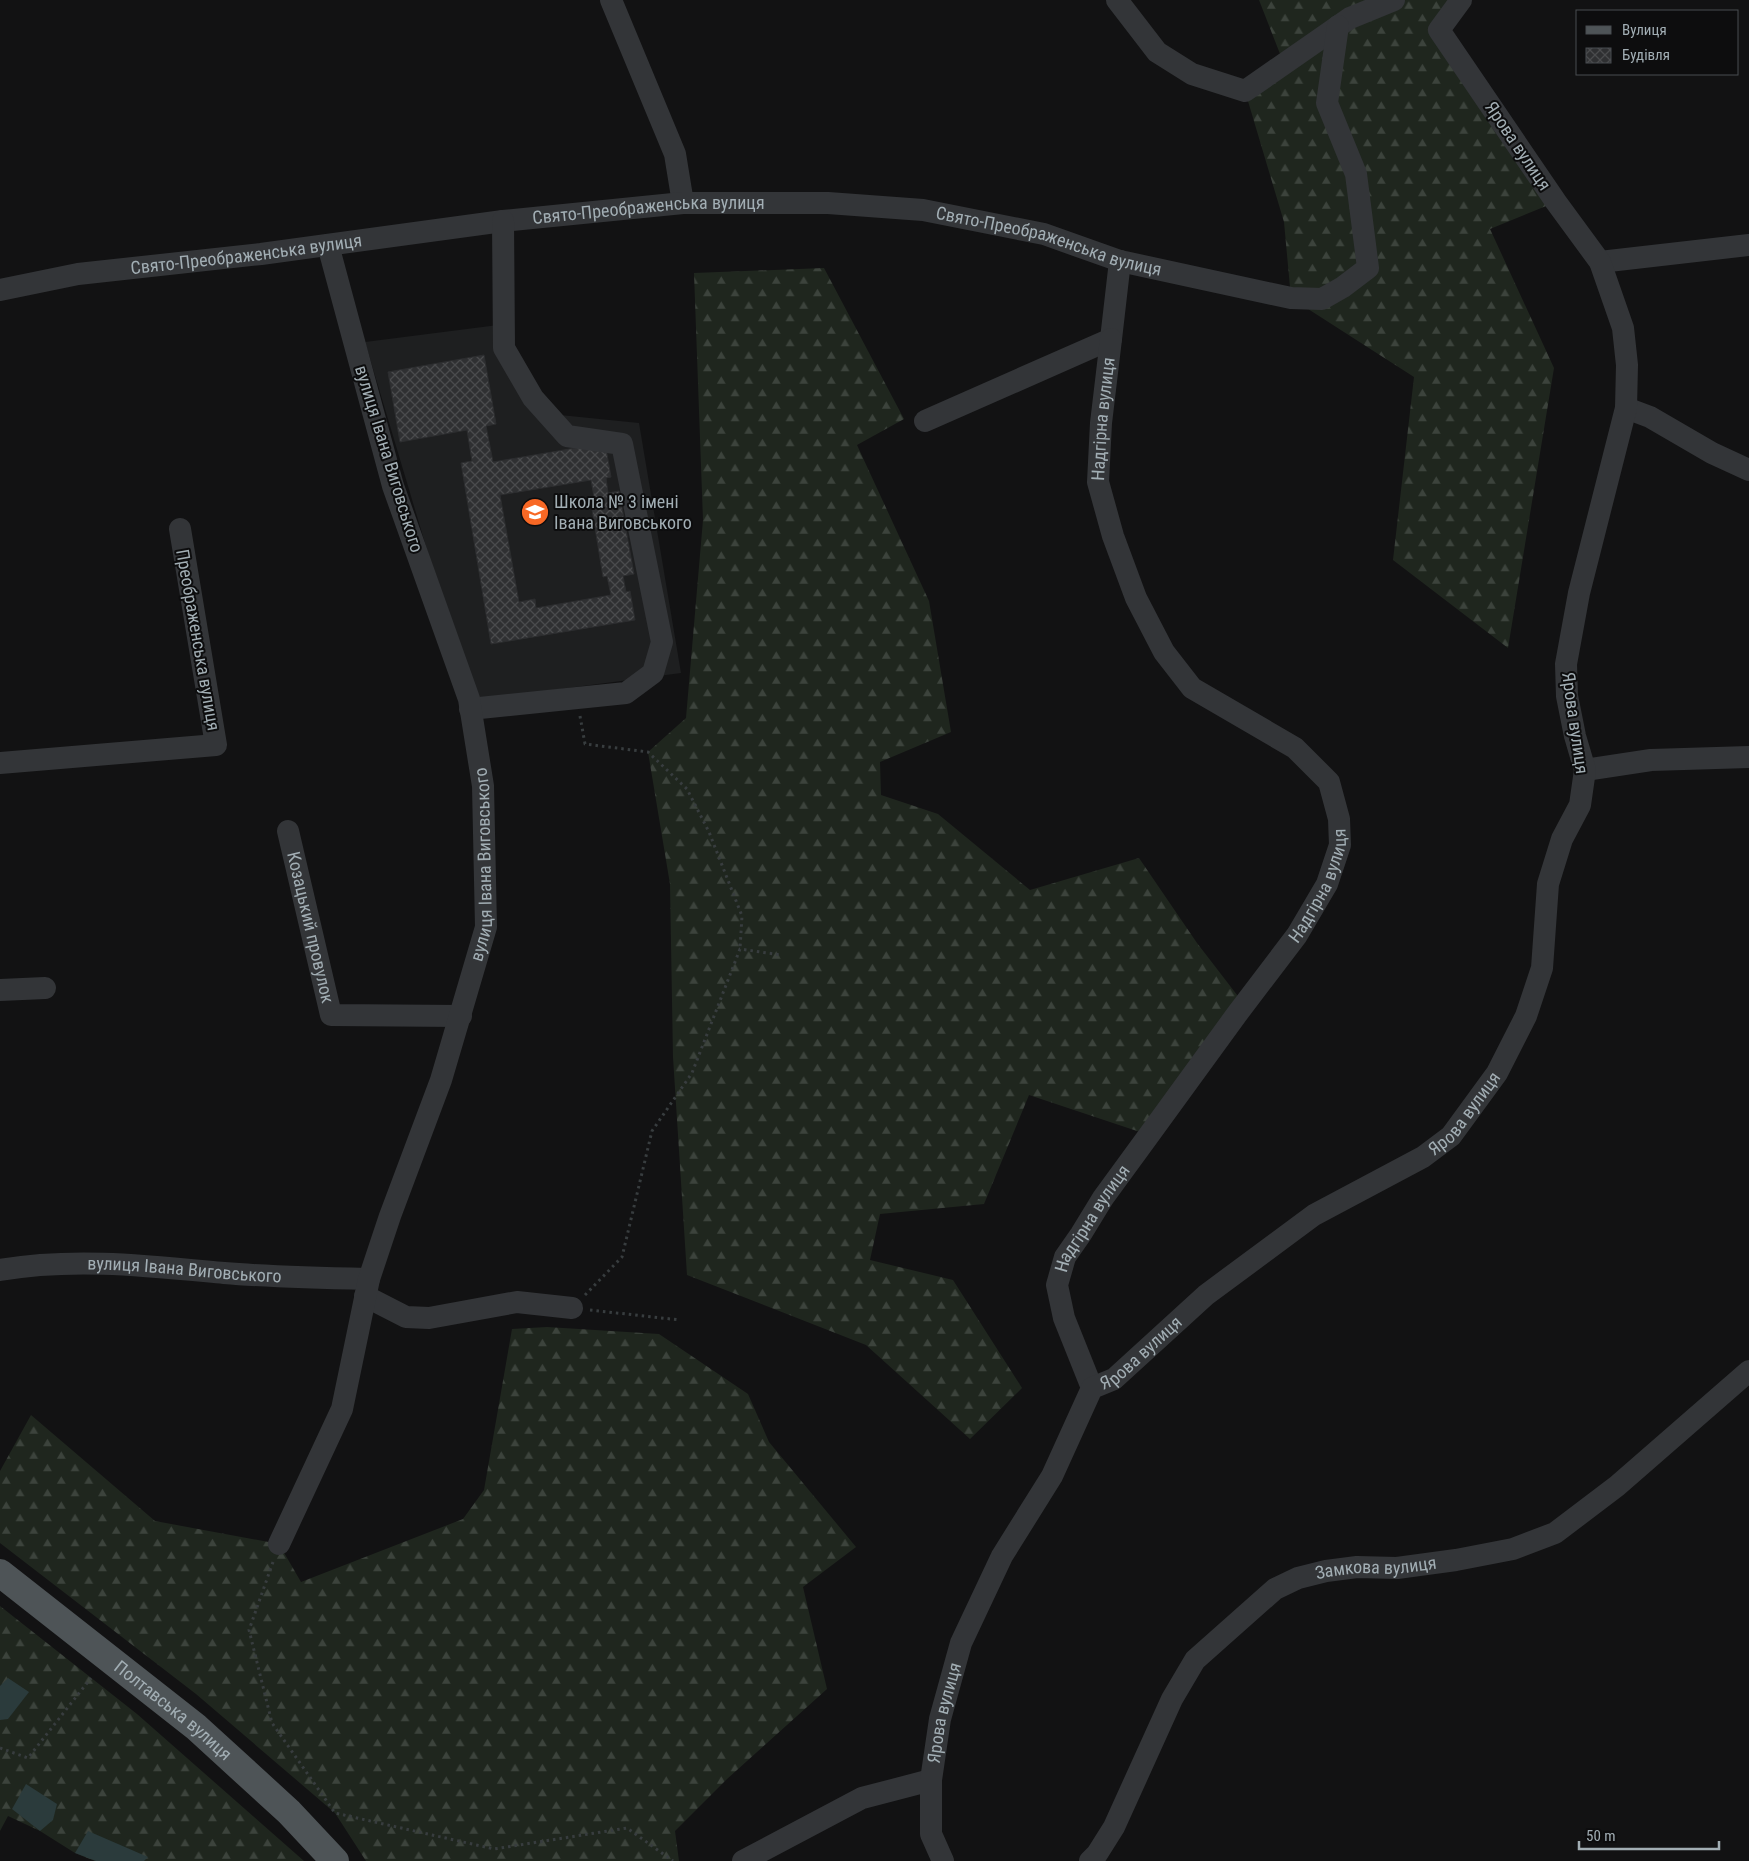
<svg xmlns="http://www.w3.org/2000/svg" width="1749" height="1861" font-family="'Roboto Condensed',sans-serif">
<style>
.built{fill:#1e1f20}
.forest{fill:url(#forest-firs)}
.water{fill:#2b3b3c}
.building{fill:url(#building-cross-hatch);stroke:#2c2d2f;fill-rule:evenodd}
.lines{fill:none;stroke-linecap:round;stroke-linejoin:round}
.path{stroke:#383d3f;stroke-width:3;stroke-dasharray:2.5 4;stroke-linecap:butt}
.minor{stroke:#333538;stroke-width:22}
.major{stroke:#4e5457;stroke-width:28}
.labels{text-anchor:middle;stroke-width:4;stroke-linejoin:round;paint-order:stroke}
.street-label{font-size:18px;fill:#a2aeb4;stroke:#0d0d0e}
.poi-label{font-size:18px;fill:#a2aeb4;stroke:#0d0d0e;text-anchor:start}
</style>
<defs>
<pattern id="forest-firs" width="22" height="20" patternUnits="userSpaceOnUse" patternTransform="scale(1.25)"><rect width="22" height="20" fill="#1f261e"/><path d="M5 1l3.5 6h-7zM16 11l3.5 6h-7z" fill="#3c433c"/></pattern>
<pattern id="building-cross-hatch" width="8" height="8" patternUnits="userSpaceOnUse" patternTransform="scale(1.25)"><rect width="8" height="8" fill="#2f3032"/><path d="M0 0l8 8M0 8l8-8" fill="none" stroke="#4a4b4d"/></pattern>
</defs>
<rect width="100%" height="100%" fill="#121213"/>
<!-- built -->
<polygon class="built" points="514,323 515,347 535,387 560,415 639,423 681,673 478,700 442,600 365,342"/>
<!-- forest -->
<g class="forest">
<polygon points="1259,0 1466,0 1439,30 1556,202 1490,229 1554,368 1508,648 1393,560 1414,377 1291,298 1284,222 1245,91 1284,64"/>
<polygon points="824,268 904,419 857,445 929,601 951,732 880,762 881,795 938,814 1030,890 1139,858 1197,943 1244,1004 1149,1135 1029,1095 984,1204 880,1214 870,1260 953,1280 1022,1388 970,1439 866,1345 687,1275 673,1057 670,884 648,752 686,718 703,520 694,273"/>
<polygon points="547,1327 659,1334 748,1394 769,1442 856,1547 803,1587 827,1689 727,1779 675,1831 679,1861 366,1861 335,1813 196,1694 0,1543 0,1471 31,1415 155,1521 279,1544 301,1582 463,1519 484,1490 512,1329"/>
<polygon points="0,1606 137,1714 304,1861 95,1861 75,1853 40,1831 8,1816 0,1831"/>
</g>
<!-- water -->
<g class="water">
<polygon points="8,1678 29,1692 8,1719 0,1720 0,1686"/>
<polygon points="26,1784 57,1804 53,1820 40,1831 12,1809"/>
<polygon points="88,1831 148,1857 144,1861 96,1861 75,1853"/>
</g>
<!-- building -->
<path class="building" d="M484,355L496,424L486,426L493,462L605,443L611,477L606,478L608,493L619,491L634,574L623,576L626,592L630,591L635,620L491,644L461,463L472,461L467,430L400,442L388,372ZM591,480L594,497H590L603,577L607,576L611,595L536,608L535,599L519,602L500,495Z"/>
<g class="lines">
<!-- path -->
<g class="path">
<polyline points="580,716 585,744 648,752 687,789 709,832 742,916 740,949"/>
<polyline points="585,1295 622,1257 652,1131 692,1073 740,949 781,955"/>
<polyline points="590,1310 680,1320"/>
<polyline points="273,1562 249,1630 272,1723 335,1813 494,1849 627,1828 673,1861"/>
<polyline points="0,1748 28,1758 91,1678"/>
</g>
<!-- minor -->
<g class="minor">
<polyline points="611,0 675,154 683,203"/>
<polyline points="1117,0 1157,52 1192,74 1245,91 1350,18 1394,0"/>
<polyline points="1600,262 1749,245"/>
<path id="s1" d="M0,290L78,274L261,254L503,221L683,203H828L923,210L1044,234L1120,261L1291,298L1322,299L1343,287L1368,268L1356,174L1327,103L1338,26"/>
<polyline points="1626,408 1650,417 1712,453 1749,470"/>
<polyline points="925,421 1111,339 1120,261"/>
<polyline points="470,709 626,693 653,673 662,642 622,444 567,436 533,398 504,348 503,221"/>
<polyline points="0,763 216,745 180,529"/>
<polyline points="1585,770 1651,760 1749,757"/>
<path id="s2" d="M288,831L331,1015L461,1016"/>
<polyline points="0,990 45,988"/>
<path id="s3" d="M0,1270C74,1257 150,1266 224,1273C272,1277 321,1278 369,1279"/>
<polyline points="365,1296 406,1317 429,1318 517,1302 572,1308"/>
<path id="s4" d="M1092,1388L1064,1318L1057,1285L1065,1257L1081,1234L1103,1198L1149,1135L1237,1014L1297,935L1327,884L1340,845L1339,819L1329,782L1295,748L1192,688L1164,652L1136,598L1113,536L1098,482L1101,423L1111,339"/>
<path id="s5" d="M279,1544L342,1409L369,1279L390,1216L441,1080L486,927L483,786L469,699L393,486L328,245"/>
<polyline points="743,1861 862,1798 931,1780"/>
<path id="s6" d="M943,1861L931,1834V1780L940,1719L961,1643L1002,1556L1052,1476L1092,1388L1114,1379L1206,1295L1314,1215L1423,1157L1451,1136L1497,1073L1526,1016L1542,968L1548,884L1562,839L1580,805L1585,770L1575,736L1567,696L1566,664L1579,593L1626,408L1627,365L1623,328L1600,262L1556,202L1439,30L1461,0"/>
<path id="s7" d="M1090,1861L1097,1854L1114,1827L1172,1699L1195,1660L1275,1589L1298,1578L1326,1571L1357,1567L1397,1568L1456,1560L1513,1549L1555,1533L1617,1486L1749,1371"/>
</g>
<!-- major -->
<path class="major" id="s8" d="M0,1573L196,1727L289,1812L335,1861"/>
</g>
<!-- icons -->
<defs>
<symbol id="school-disc" viewBox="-11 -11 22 22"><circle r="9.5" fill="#f86825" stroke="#0d0d0e"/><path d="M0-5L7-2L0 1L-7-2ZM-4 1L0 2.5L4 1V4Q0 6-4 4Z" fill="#fff"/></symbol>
</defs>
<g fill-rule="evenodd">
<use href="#school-disc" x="519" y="496" width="32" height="32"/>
</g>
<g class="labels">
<!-- street labels -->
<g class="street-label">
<text transform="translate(1518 146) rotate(56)" y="6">Ярова вулиця</text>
<text dy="6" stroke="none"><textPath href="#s1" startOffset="654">Свято-Преображенська вулиця</textPath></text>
<text dy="6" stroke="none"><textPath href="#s1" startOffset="1059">Свято-Преображенська вулиця</textPath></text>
<text dy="6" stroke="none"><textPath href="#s1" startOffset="249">Свято-Преображенська вулиця</textPath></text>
<text dy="6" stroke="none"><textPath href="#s4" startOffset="1159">Надгірна вулиця</textPath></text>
<text transform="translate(389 459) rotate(73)" y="6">вулиця Івана Виговського</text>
<text transform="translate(198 640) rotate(80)" y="6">Преображенська вулиця</text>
<text transform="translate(1575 723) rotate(82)" y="6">Ярова вулиця</text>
<text dy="6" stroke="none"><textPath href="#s5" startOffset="715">вулиця Івана Виговського</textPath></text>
<text dy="6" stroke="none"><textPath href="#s4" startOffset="590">Надгірна вулиця</textPath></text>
<text dy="6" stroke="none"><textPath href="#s2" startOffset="99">Козацький провулок</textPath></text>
<text dy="6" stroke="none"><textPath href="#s6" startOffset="978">Ярова вулиця</textPath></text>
<text dy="6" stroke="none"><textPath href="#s4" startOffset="185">Надгірна вулиця</textPath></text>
<text dy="6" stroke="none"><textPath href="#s3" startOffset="185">вулиця Івана Виговського</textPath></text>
<text dy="6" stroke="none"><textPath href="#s6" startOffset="572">Ярова вулиця</textPath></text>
<text dy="6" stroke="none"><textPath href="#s7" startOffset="439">Замкова вулиця</textPath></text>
<text dy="6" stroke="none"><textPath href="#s8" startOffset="221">Полтавська вулиця</textPath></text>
<text dy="6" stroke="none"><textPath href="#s6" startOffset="152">Ярова вулиця</textPath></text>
</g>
<!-- poi labels -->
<g class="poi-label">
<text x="554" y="508">Школа № 3 імені<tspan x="554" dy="21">Івана Виговського</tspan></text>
</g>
</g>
<!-- legend -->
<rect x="1576" y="10" width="162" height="65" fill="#0d0d0e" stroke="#494d50"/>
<rect x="1586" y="26" width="25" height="8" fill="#4e5457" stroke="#494d50"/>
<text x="1622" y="35" font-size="15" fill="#a2aeb4">Вулиця</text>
<rect x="1586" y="48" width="25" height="15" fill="url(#building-cross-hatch)" stroke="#494d50"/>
<text x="1622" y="60" font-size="15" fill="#a2aeb4">Будівля</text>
<!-- scale -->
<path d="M1579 1841v8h140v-8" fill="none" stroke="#a2aeb4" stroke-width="2.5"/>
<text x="1586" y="1841" font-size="15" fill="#a2aeb4" stroke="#0d0d0e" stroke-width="4" paint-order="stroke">50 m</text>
</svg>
